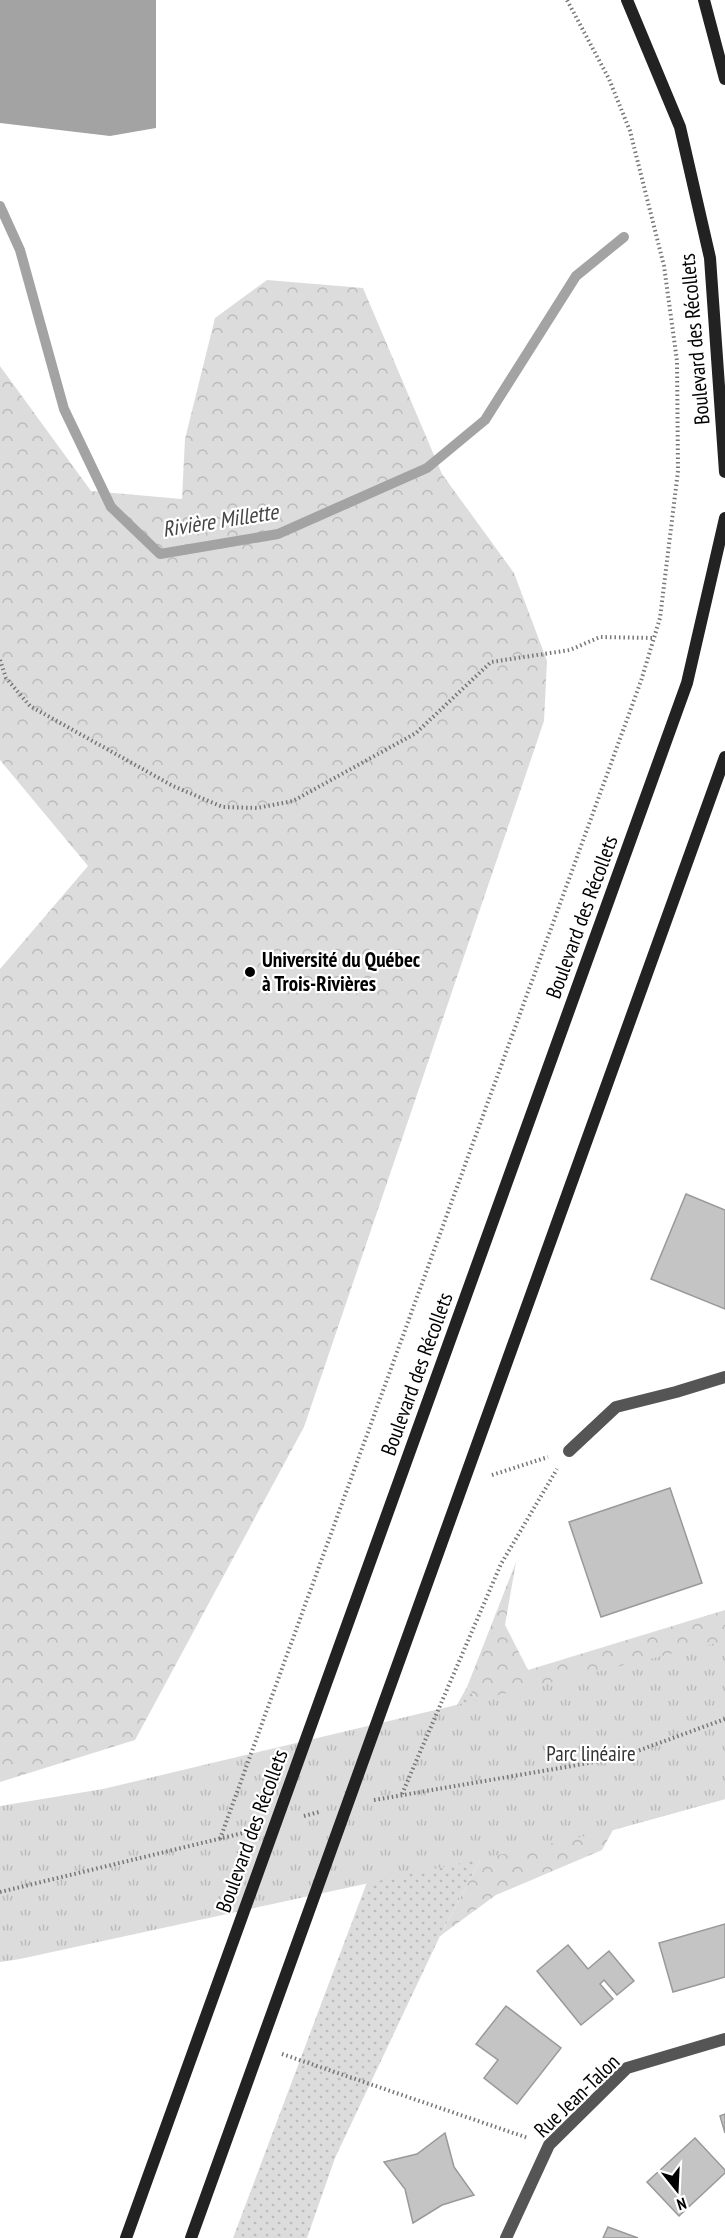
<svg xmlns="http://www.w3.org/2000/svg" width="725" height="2238" font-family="'PT Sans Narrow',sans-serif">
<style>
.grass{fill:url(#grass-dots)}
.forest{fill:url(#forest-crowns)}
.park{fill:url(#park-tufts)}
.water{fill:#a3a3a3}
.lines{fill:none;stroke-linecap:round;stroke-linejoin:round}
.stream{stroke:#a3a3a3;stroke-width:10}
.building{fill:#c4c4c4;stroke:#999;stroke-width:1.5}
.path{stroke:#777;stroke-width:4;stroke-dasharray:1.5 3;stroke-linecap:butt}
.minor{stroke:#555;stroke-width:12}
.secondary{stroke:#222;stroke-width:12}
.poi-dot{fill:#000;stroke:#fff;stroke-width:2}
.labels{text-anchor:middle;stroke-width:4.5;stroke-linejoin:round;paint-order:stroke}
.street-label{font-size:21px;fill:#000;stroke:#fff}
.poi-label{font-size:21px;font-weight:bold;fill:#000;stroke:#fff;text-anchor:start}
.park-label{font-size:21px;fill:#333;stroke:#fff}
.water-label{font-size:22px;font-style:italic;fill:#444;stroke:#fff}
</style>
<defs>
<pattern id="grass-dots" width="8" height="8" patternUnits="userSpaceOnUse" patternTransform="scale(1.5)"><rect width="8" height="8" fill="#dcdcdc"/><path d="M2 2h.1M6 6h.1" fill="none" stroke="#bbb" stroke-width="1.8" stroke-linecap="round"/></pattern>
<pattern id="forest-crowns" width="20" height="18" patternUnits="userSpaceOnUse" patternTransform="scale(1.5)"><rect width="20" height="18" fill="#dcdcdc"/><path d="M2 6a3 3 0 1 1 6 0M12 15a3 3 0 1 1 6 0" fill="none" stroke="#bbb"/></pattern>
<pattern id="park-tufts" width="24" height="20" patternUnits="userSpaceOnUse" patternTransform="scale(1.5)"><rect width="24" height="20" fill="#dcdcdc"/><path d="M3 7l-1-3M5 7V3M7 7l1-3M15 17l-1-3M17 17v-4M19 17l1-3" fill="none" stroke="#bbb"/></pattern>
</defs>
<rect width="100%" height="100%" fill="#fff"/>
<!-- grass -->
<polygon class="grass" points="467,1687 509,1736 512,1799 440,1936 335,2158 307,2238 233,2238 387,1829"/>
<!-- forest -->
<g class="forest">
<polygon points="267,280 363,288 442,474 514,573 547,661 544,721 304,1427 135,1740 0,1782 0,969 88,866 0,760 0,366 91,491 182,499 185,439 215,318"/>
<polygon points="516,1562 505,1625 528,1670 725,1610 725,1799 613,1830 602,1850 496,1895 440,1936 512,1799 509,1736 467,1687"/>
</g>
<!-- park -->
<polygon class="park" points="725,1641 725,1799 613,1830 20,1959 0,1962 0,1806 103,1789"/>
<!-- water -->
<polygon class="water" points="0,0 156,0 156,128 110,136 0,123"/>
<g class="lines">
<!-- stream -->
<polyline class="stream" points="0,206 20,250 64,409 111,507 160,554 278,534 427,468 485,420 576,276 624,237"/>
</g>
<!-- building -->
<g class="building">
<polygon points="686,1194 725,1210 725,1309 651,1279"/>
<polygon points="670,1488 702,1583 601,1617 569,1522"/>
<polygon points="725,1924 725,1977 673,1992 659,1943"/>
<polygon points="568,1945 588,1969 609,1951 634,1981 617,1995 604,1980 600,1984 613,1999 581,2025 537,1971"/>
<polygon points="506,2006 561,2048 517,2104 484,2078 498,2060 476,2044"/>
<polygon points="725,2114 725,2133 720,2116"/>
<polygon points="445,2133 454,2167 474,2195 442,2205 413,2223 405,2189 384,2162 417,2154"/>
<polygon points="695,2138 725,2170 725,2173 679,2216 647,2182"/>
<polygon points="608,2227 638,2238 603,2238"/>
</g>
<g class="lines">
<!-- path -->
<g class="path">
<polyline points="0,660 6,678 30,706 173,786 223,807 257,808 293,801 416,733 491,662 570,650 600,637 654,638"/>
<polyline points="492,1475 548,1457"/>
<polyline points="402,1794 501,1564 557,1469"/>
<polyline points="374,1800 618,1758 725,1719"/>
<polyline points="304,1816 319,1812"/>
<polyline points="220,1839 641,681 660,618 678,471 677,361 664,266 630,131 609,79 567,0"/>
<polyline points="0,1892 247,1832"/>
<polyline points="282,2054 528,2138"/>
</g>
<!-- minor -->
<g class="minor">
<polyline points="569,1451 616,1407 676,1392 725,1377"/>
<polyline points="506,2238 549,2145 627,2068 725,2039"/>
</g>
<!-- secondary -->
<g class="secondary">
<polyline points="627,0 680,127 710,258 725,472"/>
<polyline points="704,0 725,79"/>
<polyline points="126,2238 687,683 725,518"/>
<polyline points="191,2238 725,757"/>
</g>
</g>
<!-- markers -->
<circle class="poi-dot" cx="250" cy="972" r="6"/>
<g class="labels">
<!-- street labels -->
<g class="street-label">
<text transform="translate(695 339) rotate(-95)" y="7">Boulevard des Récollets</text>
<text transform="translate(582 917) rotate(-70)" y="7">Boulevard des Récollets</text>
<text transform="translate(417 1374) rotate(-70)" y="7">Boulevard des Récollets</text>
<text transform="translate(252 1831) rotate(-70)" y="7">Boulevard des Récollets</text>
<text transform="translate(577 2096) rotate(-44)" y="7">Rue Jean-Talon</text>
</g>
<!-- poi labels -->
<g class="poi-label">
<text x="262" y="967">Université du Québec<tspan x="262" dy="24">à Trois-Rivières</tspan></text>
</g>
<!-- park labels -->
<g class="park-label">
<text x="591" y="1761">Parc linéaire</text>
</g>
<!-- water labels -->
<g class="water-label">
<text transform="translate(220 520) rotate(-9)" y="8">Rivière Millette</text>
</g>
</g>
<!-- north arrow -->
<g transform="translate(677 2190) rotate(162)" stroke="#ffffff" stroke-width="4.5" paint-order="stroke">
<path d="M0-4.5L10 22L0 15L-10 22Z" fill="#000000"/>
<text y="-9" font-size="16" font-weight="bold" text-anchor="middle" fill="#000000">N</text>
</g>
</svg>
